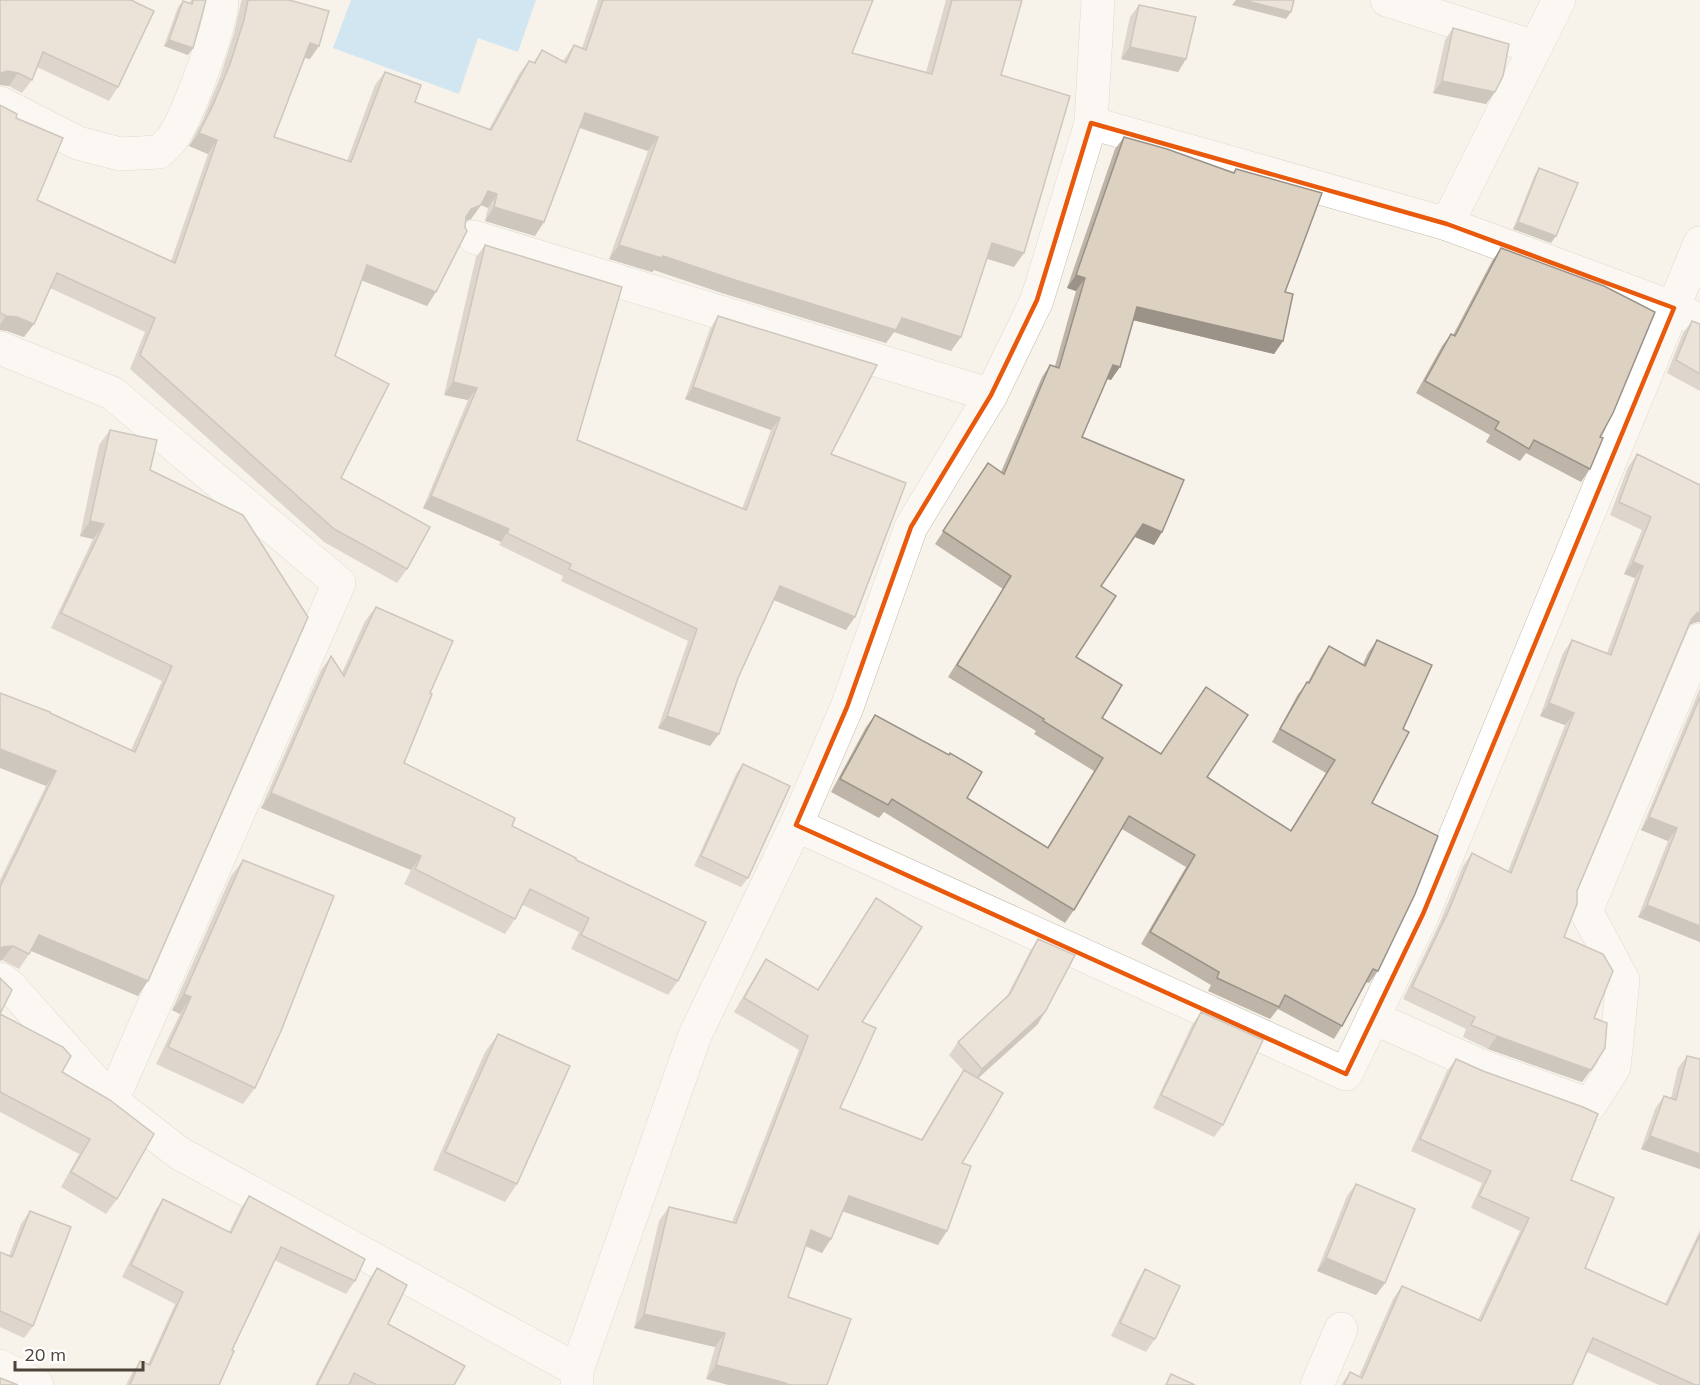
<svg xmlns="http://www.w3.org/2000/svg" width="1700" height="1385" font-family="Mulish,sans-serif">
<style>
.water{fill:#a2d8f9}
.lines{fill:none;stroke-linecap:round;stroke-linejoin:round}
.minor-casing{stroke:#c4bbac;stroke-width:34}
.minor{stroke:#fff;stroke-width:33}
.wall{fill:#beb4a7}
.shaded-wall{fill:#9b9288}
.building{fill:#ddd1c2;stroke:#9b9288;stroke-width:1.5}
.marked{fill:none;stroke:#e8590c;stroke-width:4.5;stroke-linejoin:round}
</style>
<rect width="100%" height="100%" fill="#f7f3eb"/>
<!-- water -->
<polygon class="water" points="351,0 536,0 518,52 478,38 459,94 333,48"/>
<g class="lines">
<defs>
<g id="minor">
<polyline points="1098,0 1091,123 1447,224 1559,0"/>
<polyline points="1387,0 1534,47"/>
<path d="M0,103L78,143L120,154L159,152C163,148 168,144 172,139C187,118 222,24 222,0"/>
<polyline points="1447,224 1674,308 1700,321"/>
<polyline points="474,237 991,395"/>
<polyline points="0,348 112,393 339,583 112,1101"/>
<polyline points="796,825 1346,1074 1423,914 1700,243"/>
<polyline points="0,979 10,986 112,1101 179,1153 577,1370"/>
<polyline points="1374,1018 1481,1066 1590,1105 1614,1067 1623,980 1586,911 1700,640"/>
<polyline points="0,1366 37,1385"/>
<polyline points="577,1385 577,1370 695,1035 796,825 847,707 911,527 991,395 1037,300 1091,123"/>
<polyline points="1317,1385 1341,1329"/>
</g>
</defs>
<!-- minor casing -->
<use href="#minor" class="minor-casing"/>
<!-- minor -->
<use href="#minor" class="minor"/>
</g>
<!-- wall -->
<g class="wall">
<polygon points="0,0 118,87 109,101 37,67 32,80 22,93 9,86"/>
<polygon points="191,0 206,0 193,48 188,55 164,46 178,7 183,1 190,3"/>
<polygon points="242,0 289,0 310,59 305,58 274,137 347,161 375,85 385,72 415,102 489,129 519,74 529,61 533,63 542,50 563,61 574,45 582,48 598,0 873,0 852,53 926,72 946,0 1022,0 1001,75 1014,267 987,259 951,351 894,332 886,343 722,293 654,270 652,272 609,259 648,151 579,128 535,236 485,221 488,208 481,205 471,219 466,221 427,306 362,280 335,356 341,478 407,569 397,583 324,542 130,369 145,332 50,288 24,337 7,331 0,330 0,105 16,118 37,200 171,261 208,154 189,146 203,119 220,77 234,33 241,2"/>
<polygon points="1139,5 1186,59 1178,72 1121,59 1130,17"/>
<polygon points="1453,28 1495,92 1486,104 1433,93 1445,40"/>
<polygon points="1124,137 1233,172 1236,169 1285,292 1283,341 1274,354 1133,320 1111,380 1107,379 1082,437 1162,532 1154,545 1135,537 1101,586 1076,657 1102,718 1161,754 1206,687 1207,777 1290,831 1326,773 1272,742 1298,694 1308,682 1320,659 1329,646 1363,664 1368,653 1377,640 1403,729 1372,803 1378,971 1369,983 1366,982 1342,1026 1334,1039 1278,1009 1270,1019 1208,991 1211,985 1141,944 1186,867 1122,829 1074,910 1065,923 884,812 879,818 831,792 866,727 875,715 967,798 1047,848 1094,771 1034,734 1036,731 948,677 1003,589 935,544 988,463 1001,472 1042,377 1050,365 1055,366 1076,291 1067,288 1115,149"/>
<polygon points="1539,168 1551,243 1513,229 1535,174"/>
<polygon points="485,245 577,440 742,509 771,430 685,399 710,329 718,316 831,454 846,630 774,600 738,678 710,746 658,728 688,641 561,581 563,576 499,545 501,542 423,508 468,400 444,395 476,257"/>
<polygon points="1501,248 1600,437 1590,469 1581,482 1526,453 1520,461 1486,442 1490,435 1416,393 1442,346 1451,334 1453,335 1492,261"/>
<polygon points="1692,321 1700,324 1700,391 1667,373 1683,333"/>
<polygon points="110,430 150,470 243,515 138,996 31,951 19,969 2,960 0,961 0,880 46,786 50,713 131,750 162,681 51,628 93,539 80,536 99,445"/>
<polygon points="1637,454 1699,484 1700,483 1700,622 1697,622 1690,625 1577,891 1564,937 1594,1018 1582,1082 1488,1049 1463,1037 1466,1029 1403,999 1440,922 1463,866 1472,853 1508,871 1565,725 1540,716 1563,653 1572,640 1607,653 1635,578 1624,574 1642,530 1610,515 1628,467"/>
<polygon points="376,607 430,693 404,763 512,826 576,860 678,981 668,995 571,949 579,932 523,905 515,919 505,934 404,884 411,870 261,808 321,670 331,656 342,673 365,621"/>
<polygon points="1700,688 1700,942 1638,917 1668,841 1641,830"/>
<polygon points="743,764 748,878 741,887 694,866 736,774"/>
<polygon points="243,860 255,1088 243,1104 156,1064 180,1014 172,1010 231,876"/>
<polygon points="876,898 862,1022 840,1108 921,1140 954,1084 964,1071 949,1055 958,1042 1006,998 1030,951 1038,939 1045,1012 1037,1025 978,1078 962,1163 938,1245 843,1211 822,1253 805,1246 706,1379 715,1347 634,1328 659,1221 669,1207 732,1222 799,1050 734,1012 757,973 766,959 817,990"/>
<polygon points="1201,1012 1223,1125 1214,1137 1153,1108 1192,1025"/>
<polygon points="0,1014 62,1072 117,1199 106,1214 61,1187 79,1154 0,1112"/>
<polygon points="498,1034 517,1184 505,1202 433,1170 485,1052"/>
<polygon points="1687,1056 1700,1169 1641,1149 1655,1109 1664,1096 1671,1098 1678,1068"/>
<polygon points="1456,1059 1571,1180 1585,1268 1665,1304 1700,1230 1700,1385 1659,1385 1587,1352 1572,1385 1341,1385 1350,1372 1359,1376 1393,1299 1402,1286 1478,1320 1520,1231 1471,1208 1482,1183 1411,1151 1447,1071"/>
<polygon points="1356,1184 1385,1283 1376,1295 1317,1271 1347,1196"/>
<polygon points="249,1196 355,1281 346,1294 274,1260 232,1350 219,1385 126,1385 132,1373 140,1361 148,1364 175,1304 122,1277 155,1211 163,1199 229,1232 241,1208"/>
<polygon points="30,1211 33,1326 24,1338 0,1327 0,1252 9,1256 21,1224"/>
<polygon points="377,1268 388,1324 454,1385 351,1385 349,1384 349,1385 315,1385 370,1278"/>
<polygon points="1145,1269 1155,1339 1146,1352 1111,1336 1137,1282"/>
</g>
<!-- shaded-wall -->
<g class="shaded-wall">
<polygon points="1236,0 1243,0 1291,12 1286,19 1232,5"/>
<polygon points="169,40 193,48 188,55 164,46"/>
<polygon points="310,43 319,46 310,59 301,57"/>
<polygon points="1130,47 1186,59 1178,72 1121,59"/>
<polygon points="8,71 18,73 9,86 0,85 0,73"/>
<polygon points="1442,81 1495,92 1486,104 1433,93"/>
<polygon points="585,113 658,137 648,151 575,126"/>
<polygon points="199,133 217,140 208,154 189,146"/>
<polygon points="488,191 497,194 488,208 481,205 471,219 462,223 471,209"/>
<polygon points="494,207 544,222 535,236 485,221"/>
<polygon points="1518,222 1556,236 1551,243 1513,229"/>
<polygon points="992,243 1024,253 1014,267 982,257"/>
<polygon points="619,245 902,318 961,337 951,351 894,332 886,343 722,293 654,270 652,272 609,259"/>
<polygon points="367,265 436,292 427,306 358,279"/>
<polygon points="1076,275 1085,278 1076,291 1067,288"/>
<polygon points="1137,307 1283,341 1274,354 1128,319"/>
<polygon points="6,316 17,317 34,324 24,337 7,331 0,330 0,325"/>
<polygon points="1113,365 1120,367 1111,380 1104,378"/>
<polygon points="453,382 477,388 468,400 444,395"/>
<polygon points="693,387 780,418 771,430 685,399"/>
<polygon points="431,496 509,529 501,542 423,508"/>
<polygon points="90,521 104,524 93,539 80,536"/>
<polygon points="1143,524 1162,532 1154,545 1135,537"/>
<polygon points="1633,562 1643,566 1635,578 1624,574"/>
<polygon points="780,586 855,617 846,630 771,599"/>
<polygon points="1700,612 1700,622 1697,622 1688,625 1697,613"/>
<polygon points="1549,703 1574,713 1565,725 1540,716"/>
<polygon points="667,716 719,734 710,746 658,728"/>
<polygon points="0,749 56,771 46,786 0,768"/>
<polygon points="271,793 421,856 411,870 261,808"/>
<polygon points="1649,817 1677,828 1668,841 1641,830"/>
<polygon points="1647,905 1700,926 1700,942 1638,917"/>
<polygon points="39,935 148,981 138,996 29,950"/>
<polygon points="13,946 2,960 0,961 0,949 3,947"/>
<polygon points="184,994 191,997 180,1014 172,1010"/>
<polygon points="1045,1012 1037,1025 974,1082 982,1069"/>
<polygon points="1497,1036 1591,1070 1582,1082 1488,1049"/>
<polygon points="1650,1136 1700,1154 1700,1169 1641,1149"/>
<polygon points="849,1196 947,1231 938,1245 839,1210"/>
<polygon points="811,1230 831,1239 822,1253 801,1244"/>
<polygon points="1326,1258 1385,1283 1376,1295 1317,1271"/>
<polygon points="644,1314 725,1333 715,1347 634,1328"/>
<polygon points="716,1365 782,1382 790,1385 728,1385 706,1379"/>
</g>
<!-- building -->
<g class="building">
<polygon points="0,0 131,0 154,11 118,87 43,52 32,80 18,73 8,71 0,73"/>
<polygon points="193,0 206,0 193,48 169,40 183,1 192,4"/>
<polygon points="248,0 289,0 329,11 319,46 310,43 274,137 351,162 385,72 421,85 415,102 491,130 529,61 535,63 542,50 566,63 574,45 586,50 603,0 873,0 852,53 932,74 952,0 1022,0 1001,75 1070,96 1024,253 992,243 961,337 902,318 896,330 732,279 663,256 662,258 619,245 658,137 585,113 544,222 494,207 497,194 488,191 481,205 471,209 466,217 465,227 467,231 436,292 367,265 335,356 389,384 341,478 430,527 407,569 334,529 140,355 155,318 57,273 34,324 17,317 6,316 0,313 0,105 17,114 16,118 63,138 37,200 175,263 217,140 199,133 213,105 230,64 244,20"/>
<polygon points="1243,0 1294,0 1291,12"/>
<polygon points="1139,5 1196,17 1186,59 1130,47"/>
<polygon points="1453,28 1509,44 1503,76 1495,92 1442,81"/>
<polygon points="1124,137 1167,149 1234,173 1236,169 1322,193 1285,292 1293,294 1283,341 1137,307 1120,367 1113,365 1082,437 1184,480 1162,532 1143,524 1101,586 1116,596 1076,657 1122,685 1102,718 1161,754 1206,687 1248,715 1207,777 1291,831 1335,760 1280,729 1307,682 1309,683 1329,646 1365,666 1377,640 1432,665 1403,729 1409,732 1372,803 1438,836 1415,894 1378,971 1373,969 1342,1026 1285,995 1279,1007 1217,978 1219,972 1150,932 1195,855 1129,816 1074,910 892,799 888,805 840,779 875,715 949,755 950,753 982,772 967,798 1048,848 1103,758 1043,721 1044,719 957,665 1011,576 943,531 988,463 1004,474 1050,365 1059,368 1085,278 1076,275"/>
<polygon points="1539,168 1578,183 1556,236 1518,222"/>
<polygon points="485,245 622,287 577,440 746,510 780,418 693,387 718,316 877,365 831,454 906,483 855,617 780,586 738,678 719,734 667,716 697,629 569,569 571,564 507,533 509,529 431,496 477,388 453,382"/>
<polygon points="1501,248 1604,286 1655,312 1613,413 1600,437 1603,438 1590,469 1534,440 1529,449 1495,429 1499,422 1425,381 1451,334 1455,336"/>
<polygon points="1692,321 1700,324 1700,374 1676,360"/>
<polygon points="110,430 157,440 150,470 243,515 308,617 148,981 39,935 29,954 13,946 3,947 0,949 0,887 56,771 0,749 0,693 50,712 50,713 135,752 172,666 61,613 104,524 90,521"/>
<polygon points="1637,454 1700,485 1700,612 1697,613 1691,620 1577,891 1577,904 1564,937 1603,954 1613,971 1594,1018 1607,1023 1605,1048 1591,1070 1497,1036 1471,1025 1475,1017 1412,987 1449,910 1472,853 1511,873 1574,713 1549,703 1572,640 1611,655 1643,566 1633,562 1651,517 1619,502"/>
<polygon points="376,607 453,641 430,693 432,694 404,763 515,818 512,826 576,858 576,860 706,922 678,981 581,935 589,918 530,889 515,919 415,869 421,856 271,793 331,656 344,676"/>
<polygon points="1700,697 1700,926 1647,905 1677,828 1649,817"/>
<polygon points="743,764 790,786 748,878 701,856"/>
<polygon points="243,860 334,896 281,1031 255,1088 168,1047 191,997 184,994"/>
<polygon points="876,898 922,927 862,1022 876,1028 840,1108 922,1140 964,1070 1003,1093 962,1163 971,1166 947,1231 849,1196 831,1239 811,1230 788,1297 851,1319 827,1385 790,1385 782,1382 716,1365 725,1333 644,1314 669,1207 736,1223 808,1036 744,998 766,959 818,990"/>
<polygon points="1038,939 1075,955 1045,1012 982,1069 958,1042 1010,994"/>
<polygon points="0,978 12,990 0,1014"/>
<polygon points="1201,1012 1263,1040 1223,1125 1161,1095"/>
<polygon points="0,1014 63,1047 71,1056 62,1072 110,1100 154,1134 117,1199 71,1172 90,1139 0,1092"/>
<polygon points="498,1034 570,1066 517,1184 445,1152"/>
<polygon points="1687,1056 1700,1059 1700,1154 1650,1136 1664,1096 1676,1100"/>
<polygon points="1456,1059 1483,1071 1583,1107 1598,1114 1571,1180 1614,1198 1585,1268 1667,1305 1700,1235 1700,1385 1695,1385 1593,1338 1572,1385 1344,1385 1350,1372 1362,1378 1402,1286 1481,1321 1529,1218 1479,1196 1491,1171 1420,1139"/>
<polygon points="1356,1184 1415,1209 1385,1283 1326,1258"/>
<polygon points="249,1196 365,1259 355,1281 281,1247 232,1350 234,1351 219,1385 130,1385 140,1361 150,1365 183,1292 131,1265 163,1199 231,1233"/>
<polygon points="30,1211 71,1227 33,1326 0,1311 0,1252 12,1257"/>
<polygon points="377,1268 407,1285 388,1324 465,1366 454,1385 377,1385 354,1373 349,1385 317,1385"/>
<polygon points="1145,1269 1180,1286 1155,1339 1120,1323"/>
<polygon points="1171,1374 1195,1385 1166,1385"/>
<polygon points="0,1378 18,1385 0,1385"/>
</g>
<!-- marked area -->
<path d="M0 0H1700V1385H0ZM1091,123L1447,224L1674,308L1423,914L1346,1074L796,825L847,707L911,527L991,395L1037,300Z" fill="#f7f3eb" fill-opacity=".55" fill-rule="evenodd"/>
<path class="marked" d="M1091,123L1447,224L1674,308L1423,914L1346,1074L796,825L847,707L911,527L991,395L1037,300Z"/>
<!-- scale -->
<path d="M15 1361v9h128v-9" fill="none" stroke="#4d4337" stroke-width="3"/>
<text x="24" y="1361" font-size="18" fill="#4d4337" stroke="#ffffff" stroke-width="4.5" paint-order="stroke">20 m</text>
</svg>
